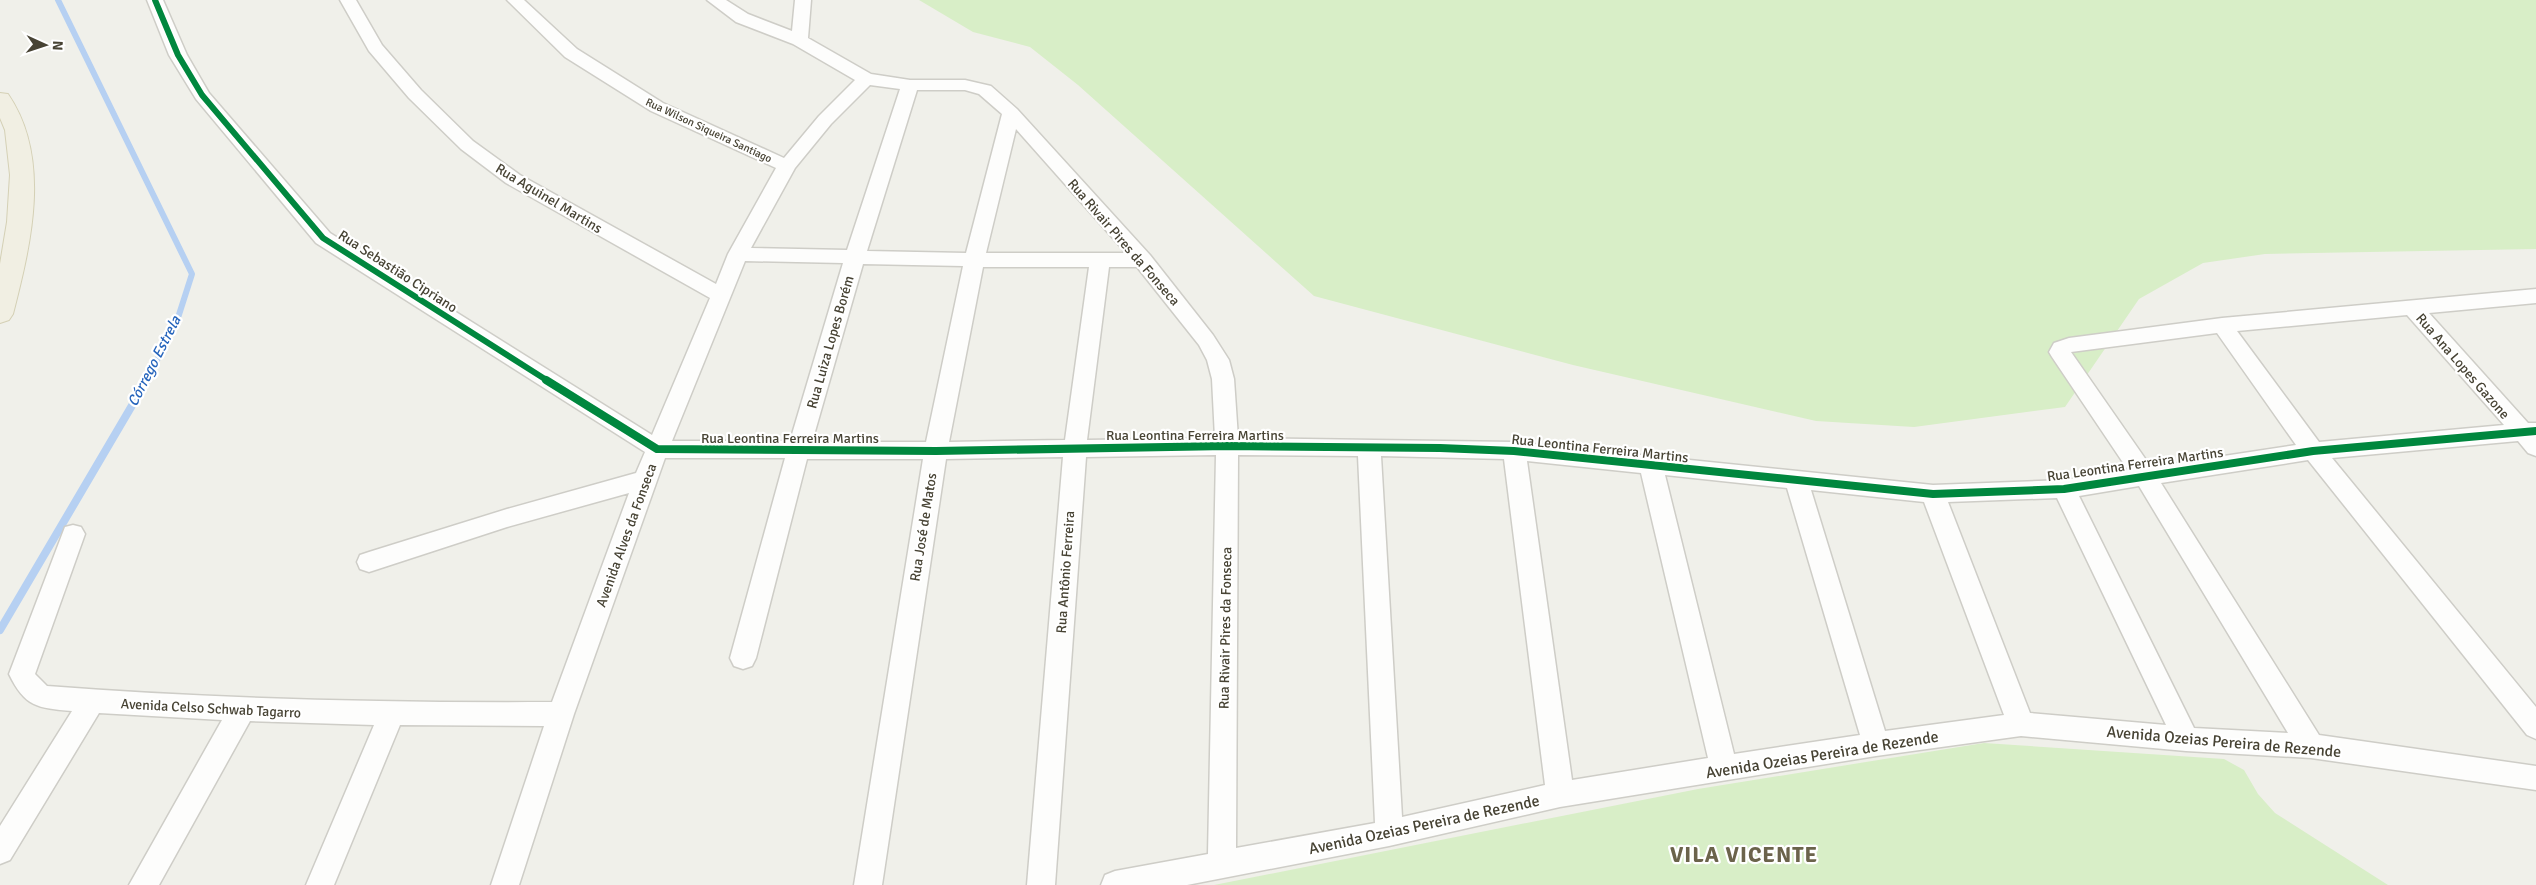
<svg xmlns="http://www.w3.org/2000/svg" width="2536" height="885" font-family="Signika,sans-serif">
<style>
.green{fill:#d8eec7}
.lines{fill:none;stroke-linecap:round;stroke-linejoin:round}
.stream-far1{stroke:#b6d0f2;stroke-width:6}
.stream{stroke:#b6d0f2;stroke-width:8}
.street-casing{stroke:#cecdc7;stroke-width:3}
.primary-casing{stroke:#d4d0b5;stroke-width:2}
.street{fill:#fdfdfc;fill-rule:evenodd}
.primary{fill:#f1efe3;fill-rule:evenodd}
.cycleway-far1-casing{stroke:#fff;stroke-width:9}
.cycleway-casing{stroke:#fff;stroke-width:11}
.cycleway-far1{stroke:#00873e;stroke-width:6}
.cycleway{stroke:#00873e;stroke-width:8}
.labels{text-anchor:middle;stroke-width:4.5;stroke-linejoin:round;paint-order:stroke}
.far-street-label{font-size:11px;fill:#474334;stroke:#fff}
.street-label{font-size:14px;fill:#474334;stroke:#fff}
.water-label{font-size:15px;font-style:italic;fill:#2564bc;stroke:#fff}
.near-street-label{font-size:16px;fill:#474334;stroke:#fff}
.near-district-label{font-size:22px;font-weight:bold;letter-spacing:1px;fill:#6b634b;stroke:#fff}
</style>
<rect width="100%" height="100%" fill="#f0f0ea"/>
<!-- green -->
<g class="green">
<polygon points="919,0 2536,0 2536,249 2265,254 2203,263 2139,299 2065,407 1914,427 1816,421 1573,365 1314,296 1078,85 1030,47 973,32"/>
<polygon points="1984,743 2224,759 2244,770 2258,794 2275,813 2388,885 1214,885 1698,789"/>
</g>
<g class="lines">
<!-- stream-far1 -->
<polyline class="stream-far1" points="58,0 192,274 176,324 146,381"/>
<!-- stream -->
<polyline class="stream" points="0,630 147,380"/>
<defs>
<path id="street" d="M147,0H163L187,55L209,93L330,233L652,435L710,298L506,183L461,149L409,98L369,51L340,0H356L382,45L421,90L473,141L520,175L716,284L728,254L776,168L651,111L565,57L507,0H524L577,49L663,103L784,158L819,116L855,80L793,44L736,22L707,0H726L748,14L792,31L795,0H811L808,38L871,74L910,80H965L991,86L1017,109L1150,255L1213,335L1229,360L1234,379L1238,438L1514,442L1933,485L2064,480L2128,470L2052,357L2049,352L2054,343L2069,338L2222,318L2536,289V303L2429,313L2528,423H2536V456L2528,453L2518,441L2332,458L2536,707V739L2527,735L2308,460L2161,483L2319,735L2536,766V790L2311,758L2186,751L2021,736L1876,756L1560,807L1389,846L1187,885H1101L1105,875L1115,871L1208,854L1216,455L1086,457L1055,885H1027L1063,457L946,459L882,885H854L923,459H807L756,658L752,666L743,669L734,666L730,658L785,458H665L574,714L519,885H491L544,726L400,725L334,885H306L374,725L250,721L159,885H129L222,720L99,713L10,860L0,864V826L72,711C37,708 25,707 9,674L65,527L73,525L81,527L85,534L35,674L47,686C215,699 384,703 552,702L629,493L507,527L369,572L360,569L357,562L360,555L369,552L507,509L636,473L645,452L316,243L196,99L169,55ZM870,85L900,89L847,250L751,248L795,168L831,124ZM917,90H965L979,94L1002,114L966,253L867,251ZM1016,129L1126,253H986ZM745,261L843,263L790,441H672ZM863,264L963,266L926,442H812ZM983,267H1089L1065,440L949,442ZM1109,267H1137L1199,345L1207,360L1212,379L1215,438L1087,440ZM2407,315L2504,425L2319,442L2237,331ZM2217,333L2296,445L2151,467L2071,352ZM1238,455L1358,456L1375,823L1236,848ZM1381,456L1504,459L1545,785L1402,817ZM1527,461L1641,473L1708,758L1572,780ZM1665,475L1787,488L1860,735L1734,754ZM2139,486L2288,733L2194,728L2079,496ZM1811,490L1924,502L2004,715L1885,731ZM2057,498L2166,725L2030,713L1948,502Z"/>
<path id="primary" d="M0,93L8,94C52,158 31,244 13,314L9,320L0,323V264L7,222L10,175L5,130L0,118Z"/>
</defs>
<!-- street casing -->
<use href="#street" class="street-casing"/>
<!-- primary casing -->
<use href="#primary" class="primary-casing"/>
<!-- street -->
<use href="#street" class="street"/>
<!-- primary -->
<use href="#primary" class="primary"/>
<defs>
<polyline id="cycleway-far1" points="155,0 178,55 202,95 323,238 548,381"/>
<polyline id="cycleway" points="546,380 657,449 936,451 1227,446 1440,448 1514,451 1933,494 2064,489 2313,451 2536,431"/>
</defs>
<!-- cycleway-far1 casing -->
<use href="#cycleway-far1" class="cycleway-far1-casing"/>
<!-- cycleway casing -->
<use href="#cycleway" class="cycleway-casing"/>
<!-- cycleway-far1 -->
<use href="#cycleway-far1" class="cycleway-far1"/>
<!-- cycleway -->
<use href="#cycleway" class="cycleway"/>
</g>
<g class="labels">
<!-- far-street labels -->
<g class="far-street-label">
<text transform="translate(709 130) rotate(25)" y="4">Rua Wilson Siqueira Santiago</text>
</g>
<!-- street labels -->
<g class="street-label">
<text transform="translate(549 198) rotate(31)" y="5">Rua Aguinel Martins</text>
<text transform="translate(1124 242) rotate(49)" y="5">Rua Rivair Pires da Fonseca</text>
<text transform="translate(398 271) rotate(33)" y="5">Rua Sebastião Cipriano</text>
<text transform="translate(830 342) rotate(-74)" y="5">Rua Luiza Lopes Borém</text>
<text transform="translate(2463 366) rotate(49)" y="5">Rua Ana Lopes Gazone</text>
<text x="1195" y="440">Rua Leontina Ferreira Martins</text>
<text x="790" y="443">Rua Leontina Ferreira Martins</text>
<text transform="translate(1600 448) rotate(6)" y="5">Rua Leontina Ferreira Martins</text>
<text transform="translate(2135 464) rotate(-8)" y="5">Rua Leontina Ferreira Martins</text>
<text transform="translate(923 527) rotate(-81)" y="5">Rua José de Matos</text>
<text transform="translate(626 535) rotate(-70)" y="5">Avenida Alves da Fonseca</text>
<text transform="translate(1065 572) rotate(-86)" y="5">Rua Antônio Ferreira</text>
<text transform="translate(1225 628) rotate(-89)" y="5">Rua Rivair Pires da Fonseca</text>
<text transform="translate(211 708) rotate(3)" y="5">Avenida Celso Schwab Tagarro</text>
</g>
<!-- water labels -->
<g class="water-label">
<text transform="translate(154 361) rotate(-63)" y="5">Córrego Estrela</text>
</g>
<!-- near-street labels -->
<g class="near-street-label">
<text transform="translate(2224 741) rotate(5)" y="6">Avenida Ozeias Pereira de Rezende</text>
<text transform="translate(1822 754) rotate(-9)" y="6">Avenida Ozeias Pereira de Rezende</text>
<text transform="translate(1424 824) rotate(-12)" y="6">Avenida Ozeias Pereira de Rezende</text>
</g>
<!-- near-district labels -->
<g class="near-district-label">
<text x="1744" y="862">VILA VICENTE</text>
</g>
</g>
<!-- north arrow -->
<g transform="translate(45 45) rotate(93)" stroke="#ffffff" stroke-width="4" paint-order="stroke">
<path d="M0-4L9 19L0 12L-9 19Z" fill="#474334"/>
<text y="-8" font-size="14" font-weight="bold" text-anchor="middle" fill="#474334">N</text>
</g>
</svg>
